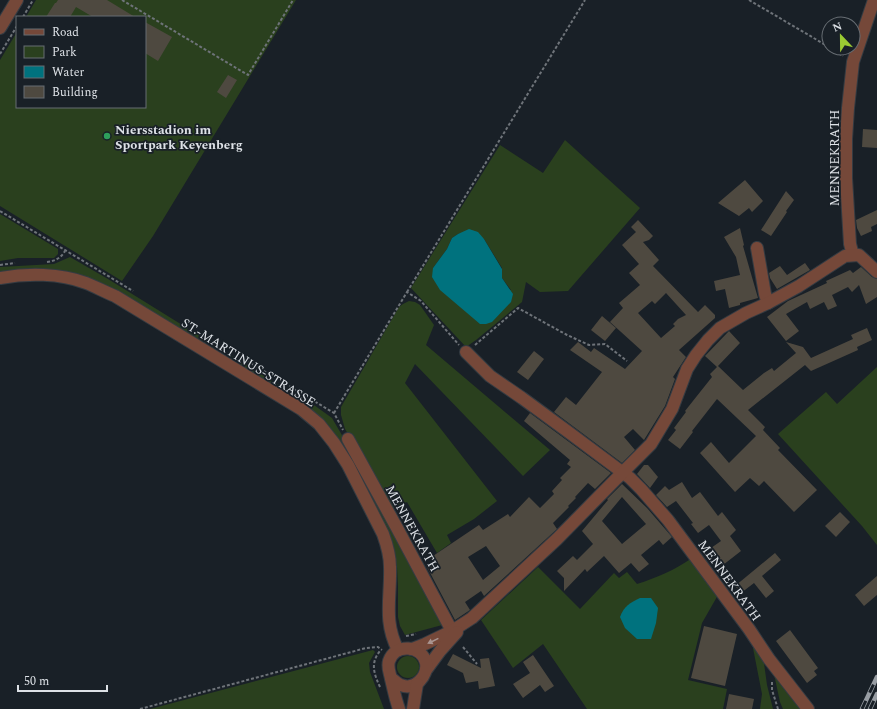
<svg xmlns="http://www.w3.org/2000/svg" width="877" height="709" font-family="Spectral,serif">
<style>
.green{fill:#2a401e;fill-rule:evenodd}
.water{fill:#00727e}
.building{fill:#4e4940;fill-rule:evenodd}
.lines{fill:none;stroke-linecap:round;stroke-linejoin:round}
.minor-casing{stroke:#343b42;stroke-width:14}
.path{stroke:#6e7379;stroke-width:2;stroke-dasharray:3 2;stroke-linecap:butt}
.minor{stroke:#754839;stroke-width:12}
.rail-casing{stroke:#989da3;stroke-width:4.5}
.rail{stroke:#192027;stroke-width:3;stroke-dasharray:9;stroke-linecap:butt}
.oneway{fill:#a99490}
.leisure-dot{fill:#2e9e5b;stroke:#192027;stroke-width:1.5}
.labels{text-anchor:middle;stroke-width:3.5;stroke-linejoin:round;paint-order:stroke}
.poi-label{font-size:13px;font-weight:bold;fill:#dde1e6;stroke:#192027;text-anchor:start}
.street-label{font-size:13px;fill:#dde1e6;stroke:#192027}
</style>
<rect width="100%" height="100%" fill="#192027"/>
<!-- green -->
<g class="green">
<polygon points="36,0 296,0 153,236 122,281 0,206 0,60 17,32 17,107 145,107 145,17 26,17"/>
<path d="M565,140L640,208L568,291L540,292L526,282L522,302L476,340L466,347L411,288L500,145L543,173ZM463,233L484,239L502,268V278L511,290L433,268L447,249L452,238L458,234Z"/>
<polygon points="0,214 58,249 58,254 54,258 18,258 0,261"/>
<polygon points="70,257 108,279 279,385 300,395 332,418 371,485 446,624 405,635 400,626 398,617 398,587 397,567 393,551 389,533 363,481 284,392 220,351 107,286 0,273 0,267 54,264"/>
<polygon points="409,301 415,302 420,305 434,325 426,345 550,450 523,476 415,364 405,383 497,501 474,519 447,535 451,543 437,553 407,502 393,508 345,429 341,415 341,407 399,307 403,304"/>
<polygon points="877,367 877,545 862,526 778,434 826,392 837,404"/>
<path d="M692,558L718,595L702,623L688,680L727,689L723,709H587L543,644L513,668L481,620L538,567L580,609L614,573L619,578L627,572L637,584C656,578 675,570 692,558Z"/>
<polygon points="756,646 763,656 767,685 773,709 760,709 762,694 753,648"/>
<polygon points="373,650 375,652 369,663 370,672 384,709 150,709"/>
<circle cx="408" cy="667" r="11"/>
<polygon points="774,674 800,709 783,709 780,702"/>
</g>
<!-- water -->
<g class="water">
<polygon points="469,229 478,232 484,239 502,269 502,278 513,294 511,302 492,322 486,324 480,324 440,290 432,277 433,268 447,249 452,238 458,234"/>
<path d="M640,598H651L658,608L656,623L651,639H637L625,628L620,617C624,606 630,603 640,598Z"/>
</g>
<!-- building -->
<g class="building">
<polygon points="58,0 107,0 135,17 93,17 76,7 70,17 46,17 55,3 56,3"/>
<polygon points="145,22 172,37 158,61 145,53"/>
<polygon points="228,75 237,80 226,98 217,92"/>
<polygon points="863,129 877,130 877,148 862,147"/>
<polygon points="745,180 763,201 752,212 749,208 739,216 718,203"/>
<polygon points="786,191 794,200 786,211 787,212 771,236 761,230"/>
<polygon points="877,210 877,224 871,227 872,231 861,236 857,228 856,220"/>
<path d="M638,220L653,236L649,240L643,242L659,260L653,266L698,312L705,305L715,315V318L679,350L686,357L673,377L675,379L665,406L644,440L633,429L624,437L635,450L622,463L554,412L566,397L576,405L602,372L570,350L578,342L591,352L594,348L625,369L642,351L610,322L623,308L619,303L640,285L629,273L639,264L622,245L636,232L631,227ZM666,293L686,315L678,319L673,324L675,326L661,338L638,313L652,301L655,304Z"/>
<polygon points="740,228 744,245 743,246 758,298 740,303 740,305 729,308 725,289 716,291 714,281 740,275 736,257 724,237"/>
<polygon points="805,263 810,270 777,289 770,278 769,273 780,266 787,275"/>
<polygon points="861,267 872,277 877,279 877,297 866,304 859,285 852,292 848,287 832,295 837,306 828,310 824,302 810,309 807,302 786,314 799,331 786,341 767,317 788,301 827,283 826,281 850,270 853,273"/>
<polygon points="602,316 616,328 605,341 591,330"/>
<polygon points="867,328 872,340 857,347 858,350 811,371 805,365 748,410 765,427 763,430 780,448 778,450 817,490 794,512 764,481 759,486 750,478 735,492 700,453 711,442 729,463 756,436 717,399 692,431 693,432 680,449 668,440 676,430 674,428 686,412 685,411 712,377 710,374 717,367 705,356 729,331 740,343 718,366 743,390 764,373 772,368 774,371 796,353 786,342 803,347 811,358 853,339 851,335"/>
<polygon points="534,351 544,359 528,380 517,372"/>
<path d="M530,413L611,473L595,489L588,483L575,497L576,498L568,506L569,507L553,523L557,529L484,596L481,591L465,602L470,610L455,620L427,567L434,564L430,558L479,525L483,530L508,514L510,517L529,497L540,508L554,494L552,491L562,480L560,478L571,467L567,464L570,460L524,421ZM486,546L500,566L483,580L468,557Z"/>
<polygon points="644,465 648,465 658,477 650,488 637,474"/>
<polygon points="682,482 692,498 700,492 718,516 722,512 736,530 730,536 741,551 723,565 719,559 715,559 715,554 711,548 721,541 709,525 698,533 691,524 693,523 676,501 667,507 656,495 665,486 669,490"/>
<path d="M622,484L647,508L672,537L663,545L659,540L641,555L649,564L639,572L631,563L619,573L604,556L587,572L585,569L564,591V578L557,571L573,556L577,560L593,544L582,531L608,500L607,499ZM622,497L646,524L622,544L602,521Z"/>
<polygon points="840,512 850,522 836,537 825,526"/>
<polygon points="775,553 781,560 762,576 774,591 766,598 754,583 741,593 735,586"/>
<polygon points="877,576 877,595 864,606 855,595"/>
<polygon points="704,626 737,634 725,686 691,678"/>
<polygon points="790,630 818,668 814,671 817,675 807,683 776,641"/>
<polygon points="453,654 481,668 480,659 489,658 495,686 479,689 478,681 466,683 463,673 447,665"/>
<polygon points="533,655 554,686 545,692 540,685 523,698 513,684 530,673 523,662"/>
<polygon points="729,694 754,699 752,709 726,709"/>
</g>
<g class="lines">
<defs>
<g id="minor">
<polyline points="0,28 17,0"/>
<polyline points="757,248 765,294 768,303"/>
<polyline points="853,255 850,244 846,178 846,139 848,108 853,62 874,0"/>
<path d="M0,278C27,273 60,273 86,283C96,287 105,292 115,296L301,409L319,424L334,443L348,465L383,534C387,545 390,556 390,567C391,598 383,621 398,650"/>
<polyline points="466,352 490,376 522,398 567,431 630,478 641,489 668,520 691,551 749,629 769,659 808,709"/>
<polyline points="348,439 397,528 452,631"/>
<polyline points="412,649 425,644 452,631 472,618 557,539 622,473 651,444 672,409 687,369 696,355 708,340 720,328 746,313 768,303 799,286 845,256 859,255 877,272"/>
<polyline points="426,670 440,651 457,632"/>
<path d="M391,678C394,680 397,684 401,685C415,691 428,676 426,663C422,645 395,643 389,661C387,668 390,673 391,679C394,691 395,698 399,709"/>
<polyline points="413,709 417,684"/>
</g>
</defs>
<!-- minor casing -->
<use href="#minor" class="minor-casing"/>
<!-- path -->
<g class="path">
<polyline points="122,0 248,75 293,0"/>
<polyline points="749,0 829,47"/>
<polyline points="23,17 33,0"/>
<polyline points="830,48 843,56"/>
<polyline points="0,54 17,26"/>
<polyline points="0,211 133,291"/>
<path d="M47,262C55,261 61,258 65,251"/>
<polyline points="0,265 15,263"/>
<polyline points="407,292 585,0"/>
<polyline points="475,345 518,308 567,335 589,345 605,344 627,361"/>
<polyline points="242,358 334,413 343,430"/>
<polyline points="334,413 407,292 421,301 459,345"/>
<polyline points="406,636 416,634"/>
<polyline points="463,647 477,664"/>
<polyline points="772,682 772,690 778,709"/>
<path d="M380,687C374,674 370,663 380,651"/>
<polyline points="140,709 366,648 378,647 382,650"/>
</g>
<!-- minor -->
<use href="#minor" class="minor"/>
<defs>
<g id="rail">
<polyline points="862,709 877,677"/>
<polyline points="870,709 877,694"/>
</g>
</defs>
<!-- rail casing -->
<use href="#rail" class="rail-casing"/>
<!-- rail -->
<use href="#rail" class="rail"/>
</g>
<!-- one-way arrows -->
<defs><path id="oneway-solid" d="M-6-.8H1V-3.2L6.5 0L1 3.2V.8H-6Z"/></defs>
<use class="oneway" href="#oneway-solid" transform="translate(433 641) rotate(154)"/>
<!-- markers -->
<circle class="leisure-dot" cx="107" cy="136" r="4"/>
<g class="labels">
<!-- poi labels -->
<g class="poi-label">
<text x="115" y="134">Niersstadion im<tspan x="115" dy="15">Sportpark Keyenberg</tspan></text>
</g>
<!-- street labels -->
<g class="street-label">
<text transform="translate(834 158) rotate(-90)" y="5">MENNEKRATH</text>
<text transform="translate(249 362) rotate(32)" y="5">ST.-MARTINUS-STRASSE</text>
<text transform="translate(413 528) rotate(61)" y="5">MENNEKRATH</text>
<text transform="translate(730 580) rotate(54)" y="5">MENNEKRATH</text>
</g>
</g>
<!-- legend -->
<rect x="16" y="16" width="130" height="92" fill="#192027" stroke="#676d73"/>
<rect x="24" y="29" width="20" height="6" fill="#754839" stroke="#676d73"/>
<text x="52" y="36" font-size="12" fill="#dde1e6">Road</text>
<rect x="24" y="46" width="20" height="12" fill="#2a401e" stroke="#676d73"/>
<text x="52" y="56" font-size="12" fill="#dde1e6">Park</text>
<rect x="24" y="66" width="20" height="12" fill="#00727e" stroke="#676d73"/>
<text x="52" y="76" font-size="12" fill="#dde1e6">Water</text>
<rect x="24" y="86" width="20" height="12" fill="#4e4940" stroke="#676d73"/>
<text x="52" y="96" font-size="12" fill="#dde1e6">Building</text>
<!-- north arrow -->
<g transform="translate(841 36) rotate(338)"><circle r="19" fill="#192027" stroke="#676d73"/>
<path d="M0-3L7 15L0 10L-7 15Z" fill="#9bcb33"/>
<text y="-6" font-size="11" font-weight="bold" text-anchor="middle" fill="#dde1e6">N</text>
</g>
<!-- scale -->
<path d="M18 685v6h89v-6" fill="none" stroke="#dde1e6" stroke-width="2"/>
<text x="24" y="685" font-size="12" fill="#dde1e6" stroke="#192027" stroke-width="3" paint-order="stroke">50 m</text>
</svg>
